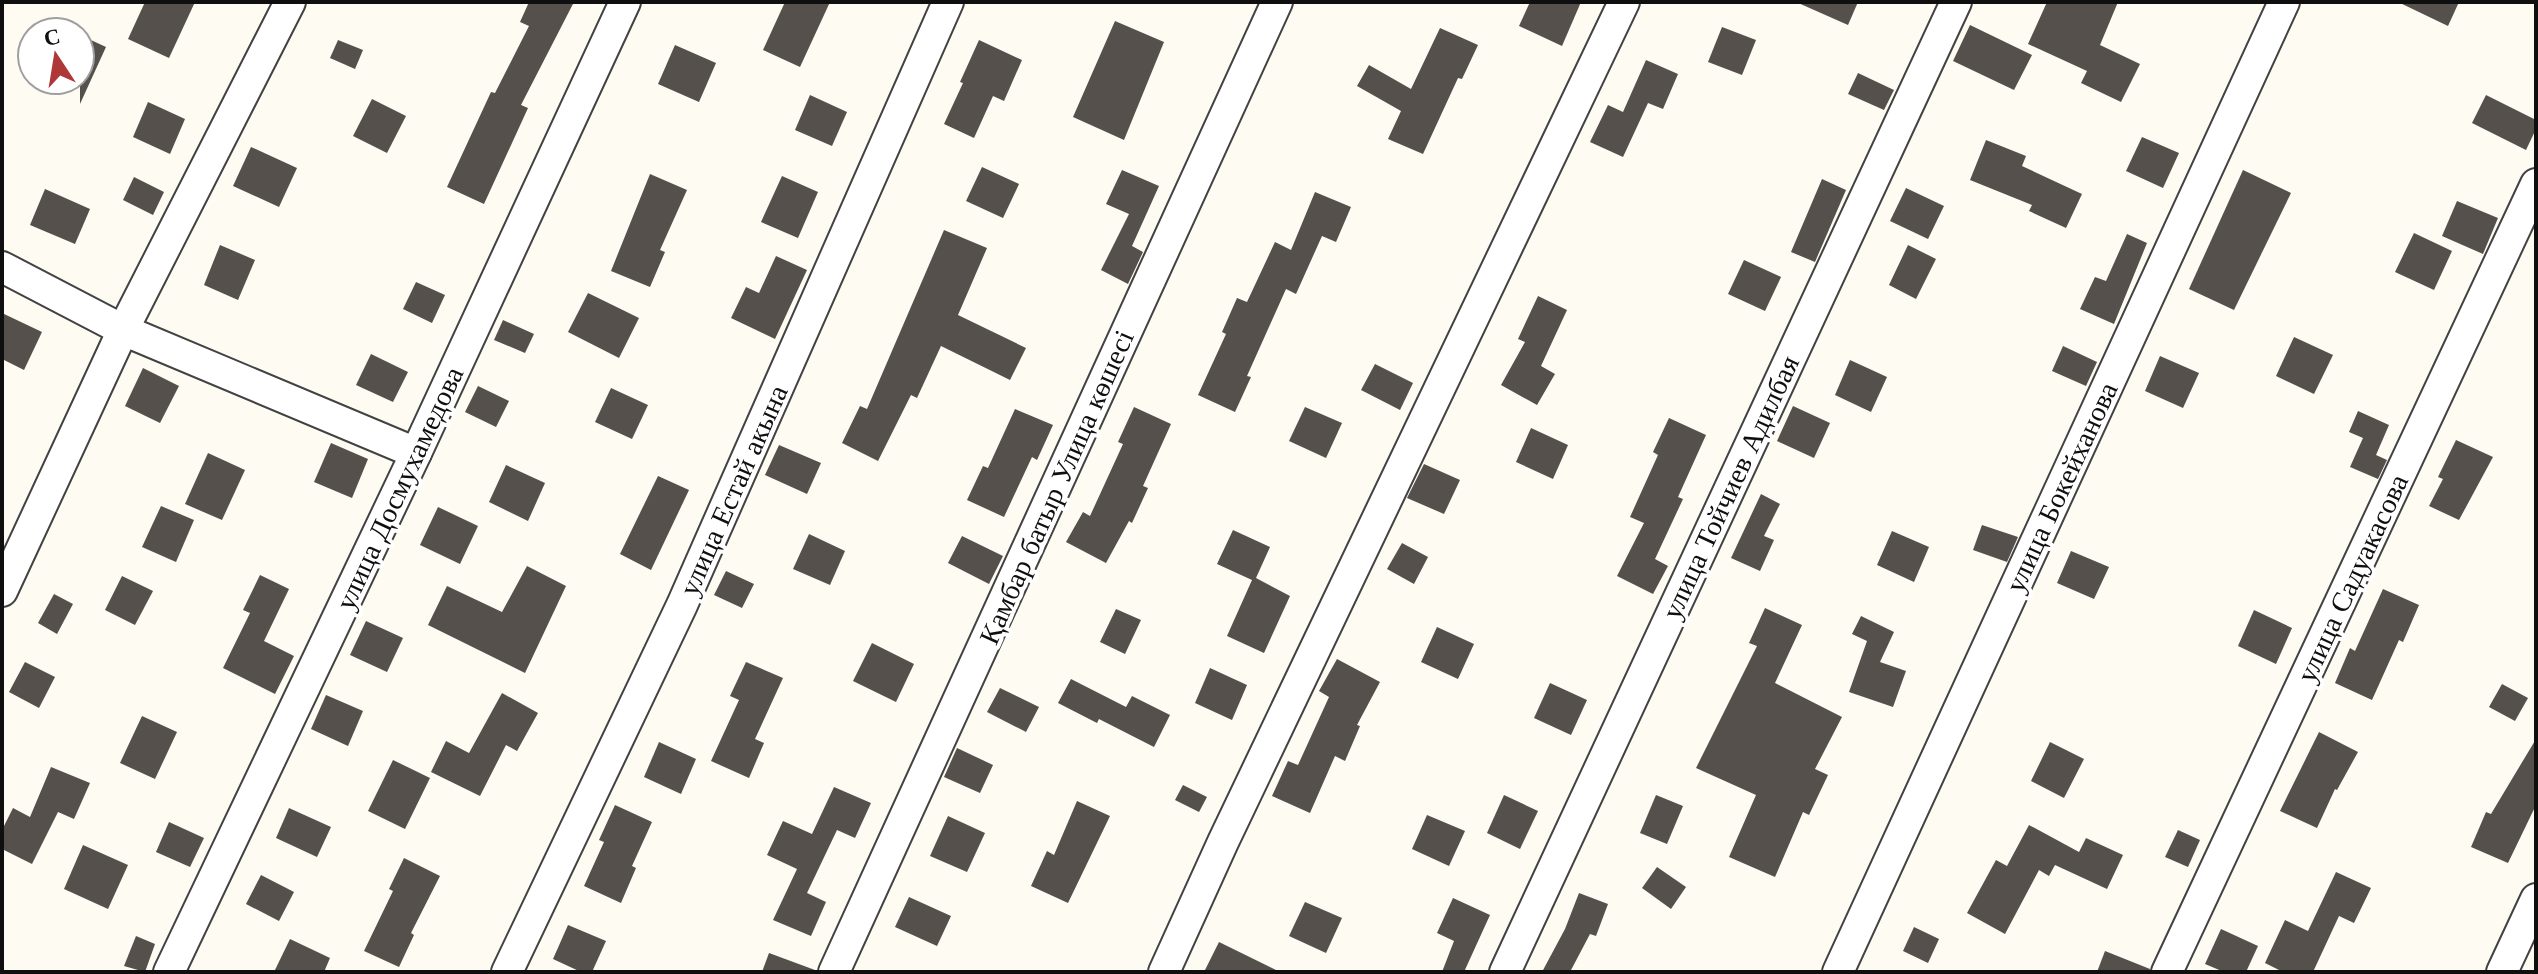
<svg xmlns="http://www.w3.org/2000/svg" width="2538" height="974" font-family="'Libre Baskerville',serif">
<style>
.building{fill:#56504c}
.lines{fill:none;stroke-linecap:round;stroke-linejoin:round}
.minor-casing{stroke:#424242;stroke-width:34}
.minor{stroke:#fff;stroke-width:30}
.labels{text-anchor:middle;stroke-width:8;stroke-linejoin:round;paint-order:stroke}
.street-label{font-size:28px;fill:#0f0f0f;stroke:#fff}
</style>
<rect width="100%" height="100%" fill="#fdfbf2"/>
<!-- building -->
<g class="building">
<polygon points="145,2 195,2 169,58 128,39"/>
<polygon points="529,2 574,2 521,105 528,108 484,204 447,187 491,92 495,93 529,26 520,22"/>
<polygon points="785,2 830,2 800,67 763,50"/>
<polygon points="1530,2 1581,2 1562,46 1519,26"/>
<polygon points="1796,2 1858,2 1848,25"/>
<polygon points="2047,2 2118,2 2100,45 2140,64 2121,102 2081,83 2087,71 2028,44"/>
<polygon points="2398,2 2459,2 2448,26"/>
<polygon points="1115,21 1164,42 1124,140 1073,117"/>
<polygon points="1970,25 2032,55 2014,90 1953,61"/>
<polygon points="1722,27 1756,40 1742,75 1708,62"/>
<polygon points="1440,28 1478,45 1462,79 1458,78 1423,154 1388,139 1401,111 1357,86 1369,65 1411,89"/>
<polygon points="80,35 106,47 80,104"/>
<polygon points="338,40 363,50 355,69 330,58"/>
<polygon points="979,40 1022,60 1004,101 993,96 974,138 944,124 963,83 960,82"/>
<polygon points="675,45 716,63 699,102 658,84"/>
<polygon points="1646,60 1678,74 1663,109 1648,103 1623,157 1590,142 1608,105 1623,112"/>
<polygon points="1858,73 1894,90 1884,110 1848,94"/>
<polygon points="810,95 847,112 832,146 795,130"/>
<polygon points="2486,95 2536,120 2536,129 2526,150 2472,123"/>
<polygon points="372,99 406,116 387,153 353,136"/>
<polygon points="148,102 185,119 170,154 133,137"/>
<polygon points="2142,137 2179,153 2163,188 2126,171"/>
<polygon points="1986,140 2026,156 2022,166 2082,194 2066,228 2029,211 2032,205 1970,180"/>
<polygon points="251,147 297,168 279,207 233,186"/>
<polygon points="982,167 1019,184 1003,218 966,201"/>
<polygon points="1122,170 1159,186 1132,246 1143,252 1128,284 1101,270 1129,214 1106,204"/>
<polygon points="2243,170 2291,193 2234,310 2189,289"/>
<polygon points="650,174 687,190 660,250 665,252 650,287 611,271"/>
<polygon points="782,176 818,192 798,238 761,222"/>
<polygon points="134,177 164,192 153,215 123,200"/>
<polygon points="1822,179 1846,190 1815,262 1791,252"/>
<polygon points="1906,188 1944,206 1928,239 1890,221"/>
<polygon points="45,189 90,209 75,244 30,225"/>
<polygon points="1315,192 1351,207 1336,242 1322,236 1296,294 1286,289 1247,376 1251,377 1235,412 1198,395 1226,334 1222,332 1237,298 1247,302 1275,242 1291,250"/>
<polygon points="2457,201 2498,218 2483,254 2442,236"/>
<polygon points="944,230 987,248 958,315 1026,348 1010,380 941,346 917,398 911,395 878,461 842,443 860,406 867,409"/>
<polygon points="2414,233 2452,251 2434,290 2395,272"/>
<polygon points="2127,234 2147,243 2114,324 2080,309 2095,277 2106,281"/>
<polygon points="220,245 255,260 238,300 204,285"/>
<polygon points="1908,245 1936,259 1916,299 1889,285"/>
<polygon points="776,256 807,270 775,339 731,318 746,287 759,293"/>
<polygon points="1744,260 1781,277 1765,311 1728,294"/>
<polygon points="416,282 445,295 432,323 403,309"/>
<polygon points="588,293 639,318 619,358 568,332"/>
<polygon points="1538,296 1567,310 1541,366 1555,374 1537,405 1501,385 1525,342 1518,339"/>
<polygon points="2,313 42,332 24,370 2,359"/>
<polygon points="503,320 534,334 525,353 494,340"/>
<polygon points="2294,337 2333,355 2314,394 2276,376"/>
<polygon points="2063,346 2097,362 2086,386 2052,371"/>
<polygon points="371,354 408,372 393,402 356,385"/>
<polygon points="2160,356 2199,373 2183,408 2145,391"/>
<polygon points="1850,360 1887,377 1871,412 1835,395"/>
<polygon points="1375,364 1413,383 1400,410 1361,390"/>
<polygon points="143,368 179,386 160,423 125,406"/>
<polygon points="478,386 509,401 496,427 465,412"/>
<polygon points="611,388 648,405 632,439 595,422"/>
<polygon points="1793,406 1830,423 1814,458 1777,441"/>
<polygon points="1134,407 1171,424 1143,486 1148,488 1132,523 1129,521 1106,563 1066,542 1083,512 1090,516 1123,444 1118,442"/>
<polygon points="1305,407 1342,423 1326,458 1289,441"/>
<polygon points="1015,409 1053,425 1037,460 1032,457 1004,517 967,500 983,466 988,468"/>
<polygon points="2358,411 2389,425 2376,455 2387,460 2378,479 2350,467 2363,438 2349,432"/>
<polygon points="1669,418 1706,435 1678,497 1683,499 1655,559 1668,566 1653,594 1617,576 1644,523 1630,517 1658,455 1653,452"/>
<polygon points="1531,428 1568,445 1553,479 1516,462"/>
<polygon points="2456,440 2493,457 2459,520 2429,506 2443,479 2438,477"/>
<polygon points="331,443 368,459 352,498 314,482"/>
<polygon points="779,445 821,463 807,494 765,475"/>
<polygon points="208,453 245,470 222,520 185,504"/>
<polygon points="1424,464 1460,480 1444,514 1407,498"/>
<polygon points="506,465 545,483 528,521 489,502"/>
<polygon points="658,476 689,490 651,570 620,554"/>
<polygon points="1761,494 1780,504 1764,536 1774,540 1760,571 1731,558"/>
<polygon points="161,506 194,520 176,562 142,547"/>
<polygon points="438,507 478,526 460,564 420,545"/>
<polygon points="1982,525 2018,537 2007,562 1973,550"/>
<polygon points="1233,530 1270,547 1256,578 1290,596 1264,653 1227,636 1252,580 1217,564"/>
<polygon points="1892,531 1929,547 1914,582 1877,565"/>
<polygon points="809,534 845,551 830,585 793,569"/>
<polygon points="962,536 1003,556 989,584 948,563"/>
<polygon points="1402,543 1428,557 1414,584 1387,569"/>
<polygon points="2071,551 2109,567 2094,599 2057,583"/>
<polygon points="527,566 566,586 525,673 428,625 447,586 502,612"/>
<polygon points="726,571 754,584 742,608 714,595"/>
<polygon points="260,575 289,589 264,641 294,656 275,694 223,668 250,613 243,610"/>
<polygon points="122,576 153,591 135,625 105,610"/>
<polygon points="2383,589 2419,605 2403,642 2399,640 2372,700 2335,683 2350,648 2355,651"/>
<polygon points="54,594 73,604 57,634 38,623"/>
<polygon points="1765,608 1802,625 1775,683 1842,717 1815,769 1828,775 1809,815 1803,812 1775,877 1729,857 1756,795 1696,768 1757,646 1749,643"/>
<polygon points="1116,609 1141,620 1125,654 1100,642"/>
<polygon points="2254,610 2292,628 2276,664 2238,646"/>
<polygon points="1861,616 1894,632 1880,662 1906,671 1893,707 1849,692 1867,641 1852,634"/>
<polygon points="366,621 403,638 387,672 350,655"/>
<polygon points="1437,627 1474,644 1458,679 1421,662"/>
<polygon points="872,643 914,664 896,702 853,681"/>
<polygon points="1337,659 1380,682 1357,725 1360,726 1345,761 1335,756 1310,813 1272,796 1288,761 1298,765 1329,697 1319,691"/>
<polygon points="25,662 55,677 39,708 9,692"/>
<polygon points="746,662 783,678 755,739 764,743 749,778 711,761 739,700 730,696"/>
<polygon points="1210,668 1247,685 1232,720 1195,703"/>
<polygon points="1071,679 1126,707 1132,696 1170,715 1154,747 1099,719 1097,723 1058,703"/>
<polygon points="1550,683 1587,700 1571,735 1534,718"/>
<polygon points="2502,684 2528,698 2515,721 2489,707"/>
<polygon points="1000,688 1039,707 1026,732 987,712"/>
<polygon points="502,693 538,713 517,751 506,745 480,796 431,772 446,741 469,753"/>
<polygon points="326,695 363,711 348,746 311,729"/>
<polygon points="142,716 177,732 155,779 120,763"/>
<polygon points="2319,732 2358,752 2337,790 2335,789 2317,828 2280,811"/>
<polygon points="2536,739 2536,805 2508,863 2471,847 2486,812 2491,814"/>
<polygon points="659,742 696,759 681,794 644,777"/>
<polygon points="2050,742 2084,759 2064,798 2031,781"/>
<polygon points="957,748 993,765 980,793 944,777"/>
<polygon points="393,760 430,778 405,829 368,811"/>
<polygon points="51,767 90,783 74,819 58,812 32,864 2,849 2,830 13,808 30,817"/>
<polygon points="1183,785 1207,797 1199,812 1175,800"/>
<polygon points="834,787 871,803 855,838 837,830 807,893 826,902 811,936 773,920 797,869 767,855 783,821 812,834"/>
<polygon points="1504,795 1538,811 1520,849 1487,833"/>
<polygon points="1656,795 1683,806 1667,844 1640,833"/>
<polygon points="1077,801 1110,816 1068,903 1031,886 1047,851 1054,855"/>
<polygon points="615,805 652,822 632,866 636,868 621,903 584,886 604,842 599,840"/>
<polygon points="289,808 331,827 317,857 276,838"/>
<polygon points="1427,815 1465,831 1449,866 1412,849"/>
<polygon points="948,816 985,833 967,872 930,856"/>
<polygon points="169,822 204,838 190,867 156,852"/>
<polygon points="2029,825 2079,852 2086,838 2123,855 2107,889 2055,865 2049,876 2039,870 2005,934 1967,913 1996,860 2007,866"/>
<polygon points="2178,830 2200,840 2188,867 2165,857"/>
<polygon points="83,845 128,865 108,909 64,889"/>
<polygon points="404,858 440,876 411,933 414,935 399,967 364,951 393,891 389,889"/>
<polygon points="1657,867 1686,887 1671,909 1642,888"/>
<polygon points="2336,872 2371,888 2354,923 2339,916 2313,972 2283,972 2265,963 2285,920 2308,931"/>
<polygon points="261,875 294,892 279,921 246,904"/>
<polygon points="1579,893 1608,904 1596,936 1590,934 1570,972 1542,972 1565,929"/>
<polygon points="909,897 951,916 937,946 895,927"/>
<polygon points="1453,898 1490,915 1464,972 1442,972 1454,941 1437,933"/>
<polygon points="1305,902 1342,918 1326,953 1289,936"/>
<polygon points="568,925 606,941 592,972 581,972 553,959"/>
<polygon points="1914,927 1939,939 1928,963 1903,951"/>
<polygon points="2221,929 2258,946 2246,972 2224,972 2205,964"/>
<polygon points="136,936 155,944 145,972 124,966"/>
<polygon points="290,939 330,958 324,972 274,972"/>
<polygon points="1219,942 1280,972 1204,972"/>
<polygon points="2105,951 2150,969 2149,972 2097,972"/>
<polygon points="769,953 815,970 815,972 762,972"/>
</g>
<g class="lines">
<defs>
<g id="minor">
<polyline points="2,267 123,330 416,453"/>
<polyline points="2,591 123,330 290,2"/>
<polyline points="169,972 416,453 625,2"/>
<polyline points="507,972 682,605 948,2"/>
<polyline points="834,972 1277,2"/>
<polyline points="1164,972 1223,842 1624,2"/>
<polyline points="1505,972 1956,2"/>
<polyline points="1838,972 2284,2"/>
<polyline points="2167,972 2536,184"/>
<polyline points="2502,972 2536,899"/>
</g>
</defs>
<!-- minor casing -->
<use href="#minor" class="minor-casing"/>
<!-- minor -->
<use href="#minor" class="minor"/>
</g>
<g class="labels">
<!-- street labels -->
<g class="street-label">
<text transform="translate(1056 487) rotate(-66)" y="10">Қамбар батыр Улица көшесі</text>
<text transform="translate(1730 487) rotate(-65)" y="10">улица Тойчиев Адилбая</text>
<text transform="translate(2061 487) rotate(-65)" y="10">улица Бокейханова</text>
<text transform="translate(399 488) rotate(-65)" y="10">улица Досмухамедова</text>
<text transform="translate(733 490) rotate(-66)" y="10">улица Естай акына</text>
<text transform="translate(2352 578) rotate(-65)" y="10">улица Садуакасова</text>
</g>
</g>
<!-- border -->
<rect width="2538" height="974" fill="none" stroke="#0f0f0f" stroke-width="8"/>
<!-- north arrow -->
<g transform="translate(56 56) rotate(348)"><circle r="38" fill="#ffffff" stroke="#9f9f9f" stroke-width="2"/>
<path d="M0-6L14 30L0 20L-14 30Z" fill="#ae3738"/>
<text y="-12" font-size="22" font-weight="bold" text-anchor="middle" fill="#0f0f0f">С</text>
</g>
</svg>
